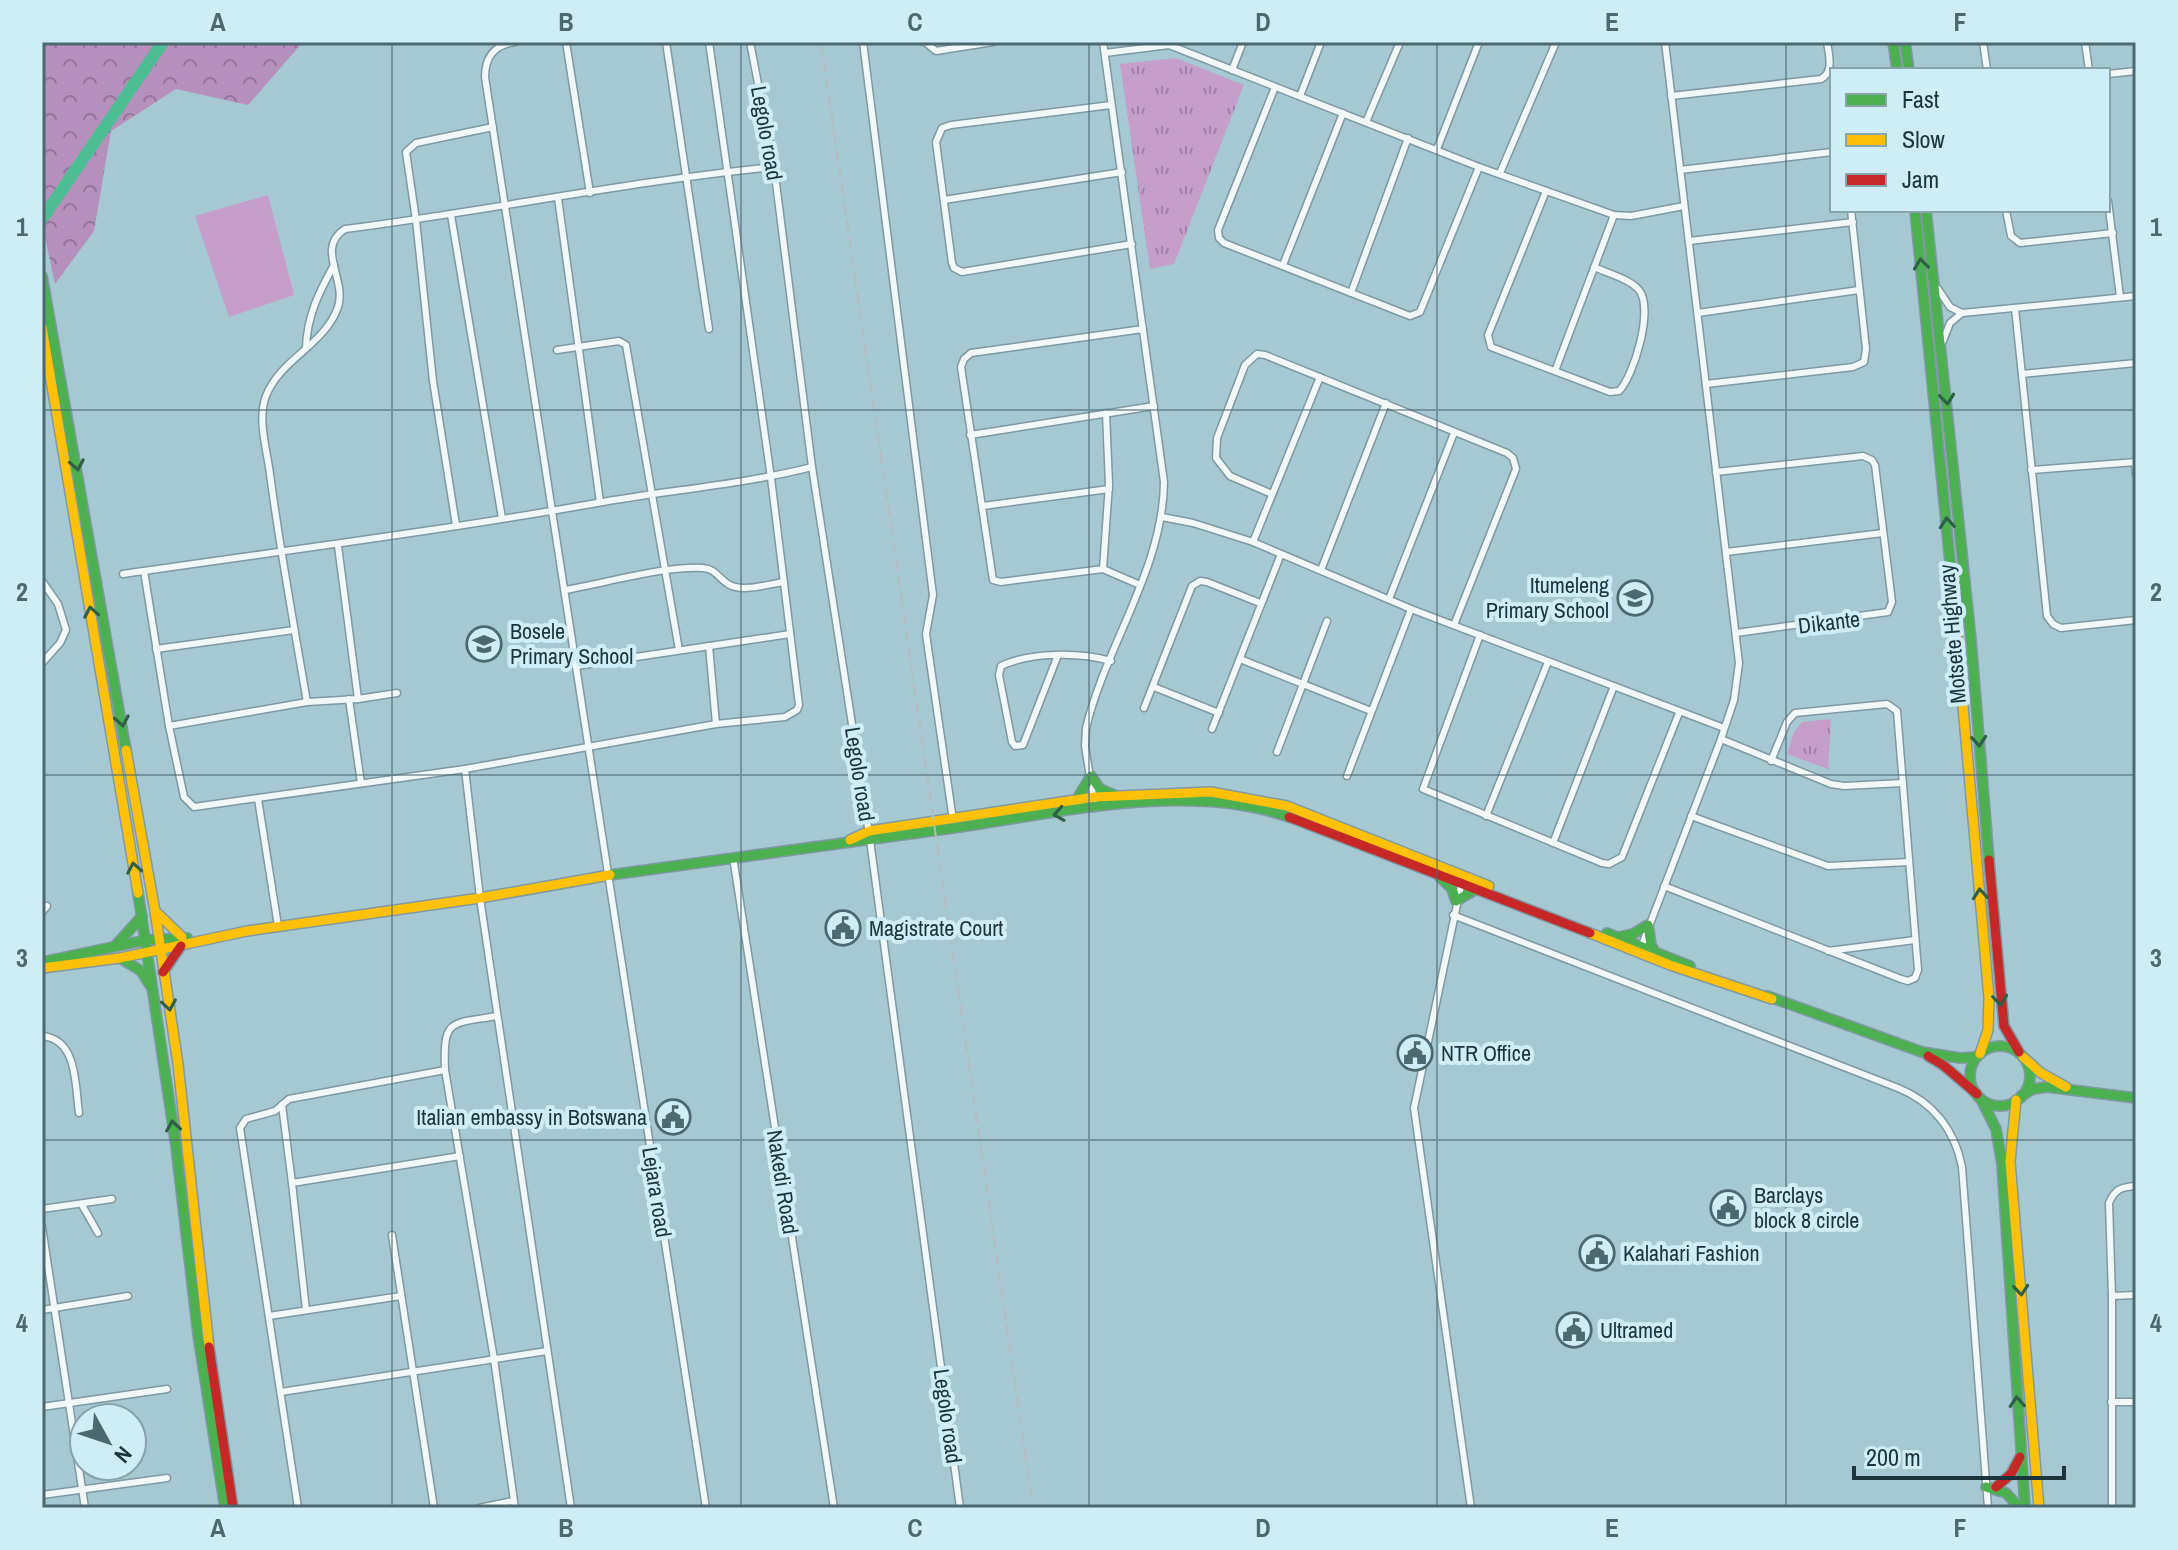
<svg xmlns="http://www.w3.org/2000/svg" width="2178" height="1550" font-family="'Archivo Narrow',sans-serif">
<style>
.grass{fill:url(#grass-tufts)}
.forest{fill:url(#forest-crowns)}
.garden{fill:#c59eca}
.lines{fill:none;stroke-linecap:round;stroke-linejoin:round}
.river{stroke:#4dbd94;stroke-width:12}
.street-casing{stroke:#7e99a1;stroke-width:9}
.fast-casing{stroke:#7e99a1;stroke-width:12}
.slow-casing{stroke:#7e99a1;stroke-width:12}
.jam-casing{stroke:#7e99a1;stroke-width:12}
.street{stroke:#f2f7f8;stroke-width:6}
.fast{stroke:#4caf50;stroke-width:9}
.slow{stroke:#ffc107;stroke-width:9}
.jam{stroke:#c62828;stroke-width:9}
.rail{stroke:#b3bcbe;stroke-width:2;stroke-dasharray:12 6;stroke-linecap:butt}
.oneway{stroke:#2d6044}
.grid{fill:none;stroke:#4c6871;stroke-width:2;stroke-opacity:0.55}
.labels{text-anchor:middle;stroke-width:8;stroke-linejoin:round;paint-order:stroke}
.street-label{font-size:22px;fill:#1c353d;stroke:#ceedf6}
.poi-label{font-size:22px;fill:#1c353d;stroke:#ceedf6;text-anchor:start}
.neatline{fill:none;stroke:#4c6871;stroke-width:3}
.grid-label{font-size:26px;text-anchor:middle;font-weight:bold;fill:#4c6871}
</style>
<defs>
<pattern id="grass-tufts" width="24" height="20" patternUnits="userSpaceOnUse" patternTransform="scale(2)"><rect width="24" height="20" fill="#c59eca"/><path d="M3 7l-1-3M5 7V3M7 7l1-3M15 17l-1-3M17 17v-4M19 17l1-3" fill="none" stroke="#9f82a5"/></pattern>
<pattern id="forest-crowns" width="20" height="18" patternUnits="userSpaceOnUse" patternTransform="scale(2)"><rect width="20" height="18" fill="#b690bc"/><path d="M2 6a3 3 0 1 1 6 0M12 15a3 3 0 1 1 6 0" fill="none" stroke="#93769a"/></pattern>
</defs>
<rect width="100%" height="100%" fill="#a6c8d2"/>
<!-- grass -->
<g class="grass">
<polygon points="1176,58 1244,85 1174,264 1150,269 1120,64"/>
<polygon points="1831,719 1828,769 1787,754 1794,732 1802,722"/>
</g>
<!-- forest -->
<polygon class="forest" points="42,42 303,42 248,105 176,89 111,131 94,231 55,284 42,223"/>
<!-- garden -->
<polygon class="garden" points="268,195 294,295 229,317 195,216"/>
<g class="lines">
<!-- river -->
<polyline class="river" points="42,219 163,42"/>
<defs>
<g id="street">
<path d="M515,42C495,45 485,56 485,77L706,1508"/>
<polyline points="566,42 590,193"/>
<polyline points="666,42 709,329"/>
<polyline points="750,42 774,167 812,467 870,840 960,1508"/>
<polyline points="863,42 933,595 926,634 953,820"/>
<polyline points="925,42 936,51 993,42"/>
<polyline points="1983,42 1987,70"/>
<polyline points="2085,42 2089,70"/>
<polyline points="1105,53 1169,45 1479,167 1614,215 1631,216 1684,206"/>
<polyline points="1232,70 1243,42"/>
<polyline points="2108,74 2136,71"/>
<polyline points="1275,87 1218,230 1219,238 1224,243 1410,316 1420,312 1479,167"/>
<polyline points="1300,96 1321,42"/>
<path d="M1671,96L1821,79C1834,72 1829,55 1827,42"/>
<polyline points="1111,105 951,125 942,128 936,142 952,263 954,268 962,272 1132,244"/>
<polyline points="1366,122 1400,42"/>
<polyline points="1437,149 1479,42"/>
<polyline points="1680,170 1832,152"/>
<polyline points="1500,173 1556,42"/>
<path d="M1546,191L1488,335L1491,347L1610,392L1619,391C1634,376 1654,309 1639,290C1630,279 1607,273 1594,267"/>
<polyline points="558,198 600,502"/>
<polyline points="944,200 1122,172"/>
<polyline points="2108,201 2120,297"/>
<polyline points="2006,210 2011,236 2020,243 2113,233"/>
<polyline points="451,215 502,518"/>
<polyline points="1689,241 1853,222"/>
<polyline points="1283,265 1343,113"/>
<polyline points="1938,289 1950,307 1962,313 2136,296"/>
<polyline points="1351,293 1408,138"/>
<polyline points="2015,308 2047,616 2053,624 2061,628 2136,620"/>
<polyline points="1698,313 1859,290"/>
<polyline points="1943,341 1950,323 1962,313"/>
<path d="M306,348C307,316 319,292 334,265"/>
<polyline points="557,350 619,341 626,345 679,650"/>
<polyline points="1555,371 1614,215"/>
<polyline points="2022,374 2136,363"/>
<polyline points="1706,384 1853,367 1864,362 1866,349 1851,210"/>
<polyline points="970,435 1154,406"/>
<polyline points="2135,462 2136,475"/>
<polyline points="2031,470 2136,462"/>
<polyline points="1716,472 1863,456 1872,460 1875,465 1892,602 1888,612 1736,633"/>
<polyline points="1272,494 1230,476 1216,458 1217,438 1245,365 1257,354 1265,355 1507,453 1513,458 1516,469 1454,625"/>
<polyline points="983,506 1109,489"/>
<polyline points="1162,517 1193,523 1253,542 1411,609 1724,728"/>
<polyline points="456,525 433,381 416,220 406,152 416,143 493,127"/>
<polyline points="1253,542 1320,377"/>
<polyline points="1726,552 1883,533"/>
<polyline points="1103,569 1109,484 1106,413"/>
<polyline points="1321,570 1386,403"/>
<polyline points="144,571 169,726 184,797 194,807 465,769 716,724 785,717 797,710 799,705 771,478 709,42"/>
<path d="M123,574C281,551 440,531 597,503C669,490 741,485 812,467"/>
<polyline points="42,581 58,604 66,630 60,643 42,663"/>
<polyline points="1140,585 1103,569 1001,582 993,580 961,367 964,359 971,353 1143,329"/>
<path d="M565,590C606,583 662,566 703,568C716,569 718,578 728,584C741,593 769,584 784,582"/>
<polyline points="1389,599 1454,433"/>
<polyline points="1480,635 1423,789 1602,863 1609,864 1622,857 1679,713"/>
<polyline points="709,646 716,724"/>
<polyline points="156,649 294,630"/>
<path d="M1058,655L1023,745L1015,746L1012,742L999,675L1001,666C1030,652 1079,652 1111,661"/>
<polyline points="1240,659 1371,711"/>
<polyline points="576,666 790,634"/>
<polyline points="1154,687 1219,713"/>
<polyline points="349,699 361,783"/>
<polyline points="358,699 397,693"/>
<path d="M307,702C294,626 280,550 270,474C267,450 257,419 266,396C280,359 325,345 338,307C347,279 315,248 345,229C488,211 630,181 774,167"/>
<polyline points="1144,708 1192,586 1200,581 1207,582 1260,603"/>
<polyline points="169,726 307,702 358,699 338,546"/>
<polyline points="1212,729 1281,554"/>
<polyline points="1721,739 1831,784 1844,786 1903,783"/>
<polyline points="1277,752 1327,621"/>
<polyline points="465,769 480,898 571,1508"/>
<polyline points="1347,776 1411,609"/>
<polyline points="258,799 278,926"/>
<path d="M1095,808L1085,746L1086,728C1106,645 1163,569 1164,482L1103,42"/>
<polyline points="1486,816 1548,662"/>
<polyline points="1691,816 1828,866 1909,862"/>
<polyline points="1553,843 1614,686"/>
<polyline points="733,857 834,1508"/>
<polyline points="1462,881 1414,1108 1471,1508"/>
<polyline points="1664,886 1901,979 1908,981 1915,978 1918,970 1897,711 1887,704 1795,713 1787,722 1771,761"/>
<polyline points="42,912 47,906"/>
<path d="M1453,915L1898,1088C1933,1102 1955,1130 1962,1167L1988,1508"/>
<polyline points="1640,950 1721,739 1734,700 1739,663 1665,42"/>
<polyline points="1828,951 1915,940"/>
<path d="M497,1016C450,1024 443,1018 445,1070L494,1359L515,1508"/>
<path d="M42,1036C78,1039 75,1086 79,1113"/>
<polyline points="282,1105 292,1183 460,1156"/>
<polyline points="292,1183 306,1310"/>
<polyline points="82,1205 98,1233"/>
<polyline points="42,1209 112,1199"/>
<polyline points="42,1227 85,1508"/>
<polyline points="392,1235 434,1508"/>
<polyline points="2112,1296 2136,1295"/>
<polyline points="42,1310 128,1296"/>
<polyline points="269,1316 401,1296"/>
<polyline points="281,1392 547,1351"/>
<polyline points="2111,1402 2136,1402"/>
<polyline points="42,1407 167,1389"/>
<polyline points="42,1495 167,1478"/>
<polyline points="298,1508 240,1128 246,1119 275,1111 289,1099 445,1070"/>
<polyline points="479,1508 513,1501"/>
<path d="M2112,1508V1296L2109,1203C2115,1189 2121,1187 2136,1186"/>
</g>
<g id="fast">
<polyline points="1893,42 1897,70"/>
<polyline points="1905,42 1909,70"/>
<polyline points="1915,210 1951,572"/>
<polyline points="1926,210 1971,640 1989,860"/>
<polyline points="42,276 126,750"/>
<polyline points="1077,799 1091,776 1100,789 1114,795"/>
<path d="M610,875C725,859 839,843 953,828C1058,813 1187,781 1289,817"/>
<polyline points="1439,876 1452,889 1456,901 1478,888"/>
<polyline points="138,893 176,1146 198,1334 225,1508"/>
<polyline points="1607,933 1690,966"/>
<polyline points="1619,937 1633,934 1648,925 1651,945 1655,952"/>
<polyline points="116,945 142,916"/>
<polyline points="120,958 141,971 150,985"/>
<polyline points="42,962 146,940 187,938"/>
<polyline points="1767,996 1922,1052 1960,1058 1977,1057"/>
<circle cx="2000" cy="1076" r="30"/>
<polyline points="2021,1096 2033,1089 2047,1087 2136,1098"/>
<polyline points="1981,1099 1996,1129 2002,1164 2025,1508"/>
<polyline points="1986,1487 2006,1493 2020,1508"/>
</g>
<g id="slow">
<polyline points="42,327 138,893"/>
<polyline points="1951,572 1989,998 1988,1030 1980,1054"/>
<polyline points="126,750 155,911 178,1064 209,1347"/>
<polyline points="850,840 869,831 1095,797 1211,792 1287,806 1489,886"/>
<polyline points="155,911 182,937"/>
<polyline points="1590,933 1670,965 1772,999"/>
<polyline points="42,968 120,958 247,931 480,898 610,875"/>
<polyline points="2023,1057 2041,1073 2066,1087"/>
<polyline points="2016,1100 2010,1162 2039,1508"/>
</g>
<g id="jam">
<polyline points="1289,817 1590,933"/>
<polyline points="1989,860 2004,1026 2019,1052"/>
<polyline points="163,972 181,946"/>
<polyline points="1928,1056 1943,1065 1977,1094"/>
<polyline points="209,1347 233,1508"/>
<polyline points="1996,1487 2011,1474 2020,1457"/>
</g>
</defs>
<!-- street casing -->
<use href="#street" class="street-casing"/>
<!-- fast casing -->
<use href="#fast" class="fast-casing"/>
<!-- slow casing -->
<use href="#slow" class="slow-casing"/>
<!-- jam casing -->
<use href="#jam" class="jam-casing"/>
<!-- street -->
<use href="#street" class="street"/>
<!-- fast -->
<use href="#fast" class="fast"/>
<!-- slow -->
<use href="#slow" class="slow"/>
<!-- jam -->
<use href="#jam" class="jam"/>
<!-- rail -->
<polyline class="rail" points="821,42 1033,1508"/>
</g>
<!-- one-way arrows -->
<defs><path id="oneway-chevron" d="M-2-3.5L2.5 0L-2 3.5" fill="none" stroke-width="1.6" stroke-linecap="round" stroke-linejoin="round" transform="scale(2)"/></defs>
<g class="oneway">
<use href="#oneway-chevron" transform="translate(1921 264) rotate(-97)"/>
<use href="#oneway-chevron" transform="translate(1947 399) rotate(84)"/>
<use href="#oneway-chevron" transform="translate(77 465) rotate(80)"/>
<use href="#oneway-chevron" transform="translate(1947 523) rotate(-95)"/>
<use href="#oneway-chevron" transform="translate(91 612) rotate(-100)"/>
<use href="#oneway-chevron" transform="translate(122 721) rotate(80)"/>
<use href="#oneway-chevron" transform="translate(1979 741) rotate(85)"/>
<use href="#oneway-chevron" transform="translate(1059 814) rotate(171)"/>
<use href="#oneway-chevron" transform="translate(134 868) rotate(-100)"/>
<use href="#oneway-chevron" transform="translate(1980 894) rotate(-95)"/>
<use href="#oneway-chevron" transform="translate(2000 1000) rotate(84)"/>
<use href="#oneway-chevron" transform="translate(169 1005) rotate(81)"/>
<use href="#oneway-chevron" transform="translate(173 1126) rotate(-98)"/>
<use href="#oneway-chevron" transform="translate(2021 1290) rotate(85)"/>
<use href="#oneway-chevron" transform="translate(2017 1402) rotate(-94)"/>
</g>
<!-- grid -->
<path class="grid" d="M392,42V1508M741,42V1508M1089,42V1508M1437,42V1508M1786,42V1508M42,410H2136M42,775H2136M42,1140H2136"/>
<!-- icons -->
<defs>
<symbol id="school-ring" viewBox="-11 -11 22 22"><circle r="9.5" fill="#ceedf6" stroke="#4c6871" stroke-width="1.5"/><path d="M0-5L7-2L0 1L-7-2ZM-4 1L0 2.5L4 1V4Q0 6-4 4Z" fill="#4c6871"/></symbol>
<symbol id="civic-ring" viewBox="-11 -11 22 22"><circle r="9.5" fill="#ceedf6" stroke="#4c6871" stroke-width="1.5"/><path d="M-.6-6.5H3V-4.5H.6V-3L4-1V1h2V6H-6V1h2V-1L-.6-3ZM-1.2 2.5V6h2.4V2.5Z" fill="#4c6871"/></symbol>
</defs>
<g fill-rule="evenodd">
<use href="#school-ring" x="1615" y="578" width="40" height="40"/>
<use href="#school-ring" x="464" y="624" width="40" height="40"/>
<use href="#civic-ring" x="823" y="908" width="40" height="40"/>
<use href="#civic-ring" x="1395" y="1033" width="40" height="40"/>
<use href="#civic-ring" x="653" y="1097" width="40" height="40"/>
<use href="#civic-ring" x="1708" y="1188" width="40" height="40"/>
<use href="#civic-ring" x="1577" y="1233" width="40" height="40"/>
<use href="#civic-ring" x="1554" y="1310" width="40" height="40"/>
</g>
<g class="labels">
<!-- street labels -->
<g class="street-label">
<text transform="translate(767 133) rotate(80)" y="8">Legolo road</text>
<text transform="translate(1829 622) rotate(-7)" y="8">Dikante</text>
<text transform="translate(1952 634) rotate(-95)" y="8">Motsete Highway</text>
<text transform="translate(860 774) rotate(81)" y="8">Legolo road</text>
<text transform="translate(783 1182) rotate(81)" y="8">Nakedi Road</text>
<text transform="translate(657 1192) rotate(81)" y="8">Lejara road</text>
<text transform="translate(948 1416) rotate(82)" y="8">Legolo road</text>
</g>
<!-- poi labels -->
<g class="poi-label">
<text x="1609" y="593" text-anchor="end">Itumeleng<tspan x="1609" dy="25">Primary School</tspan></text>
<text x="510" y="639">Bosele<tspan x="510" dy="25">Primary School</tspan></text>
<text x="869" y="936">Magistrate Court</text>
<text x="1441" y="1061">NTR Office</text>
<text x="647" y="1125" text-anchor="end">Italian embassy in Botswana</text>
<text x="1754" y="1203">Barclays<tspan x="1754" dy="25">block 8 circle</tspan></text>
<text x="1623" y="1261">Kalahari Fashion</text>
<text x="1600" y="1338">Ultramed</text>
</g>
</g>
<!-- border -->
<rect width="2178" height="1550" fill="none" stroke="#ceedf6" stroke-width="88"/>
<!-- legend -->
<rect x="1830" y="68" width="280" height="144" fill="#ceedf6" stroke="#87a3ac" stroke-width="2"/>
<rect x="1846" y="94" width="40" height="12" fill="#4caf50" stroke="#87a3ac" stroke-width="2"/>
<text x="1902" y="108" font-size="24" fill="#1c353d">Fast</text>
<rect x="1846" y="134" width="40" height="12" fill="#ffc107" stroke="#87a3ac" stroke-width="2"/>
<text x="1902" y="148" font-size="24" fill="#1c353d">Slow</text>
<rect x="1846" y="174" width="40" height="12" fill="#c62828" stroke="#87a3ac" stroke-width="2"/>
<text x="1902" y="188" font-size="24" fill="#1c353d">Jam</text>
<!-- north arrow -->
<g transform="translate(108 1442) rotate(130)"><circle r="38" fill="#ceedf6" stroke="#87a3ac" stroke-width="2"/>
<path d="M0-6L14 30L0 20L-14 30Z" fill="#4c6871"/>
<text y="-12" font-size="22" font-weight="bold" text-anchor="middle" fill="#1c353d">N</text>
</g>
<!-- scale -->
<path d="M1854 1466v12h210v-12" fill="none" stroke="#1c353d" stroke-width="4"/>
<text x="1866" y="1466" font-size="24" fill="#1c353d" stroke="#ceedf6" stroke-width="6" paint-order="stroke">200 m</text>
<rect x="44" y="44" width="2090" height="1462" class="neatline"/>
<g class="grid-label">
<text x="218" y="31">A</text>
<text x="566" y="31">B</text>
<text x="915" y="31">C</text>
<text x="1263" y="31">D</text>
<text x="1612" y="31">E</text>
<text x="1960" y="31">F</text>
<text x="22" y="236">1</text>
<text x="2156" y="236">1</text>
<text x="22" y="601">2</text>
<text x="2156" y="601">2</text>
<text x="22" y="967">3</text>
<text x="2156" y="967">3</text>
<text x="22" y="1332">4</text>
<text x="2156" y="1332">4</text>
<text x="218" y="1537">A</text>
<text x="566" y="1537">B</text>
<text x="915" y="1537">C</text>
<text x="1263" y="1537">D</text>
<text x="1612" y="1537">E</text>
<text x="1960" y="1537">F</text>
</g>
</svg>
